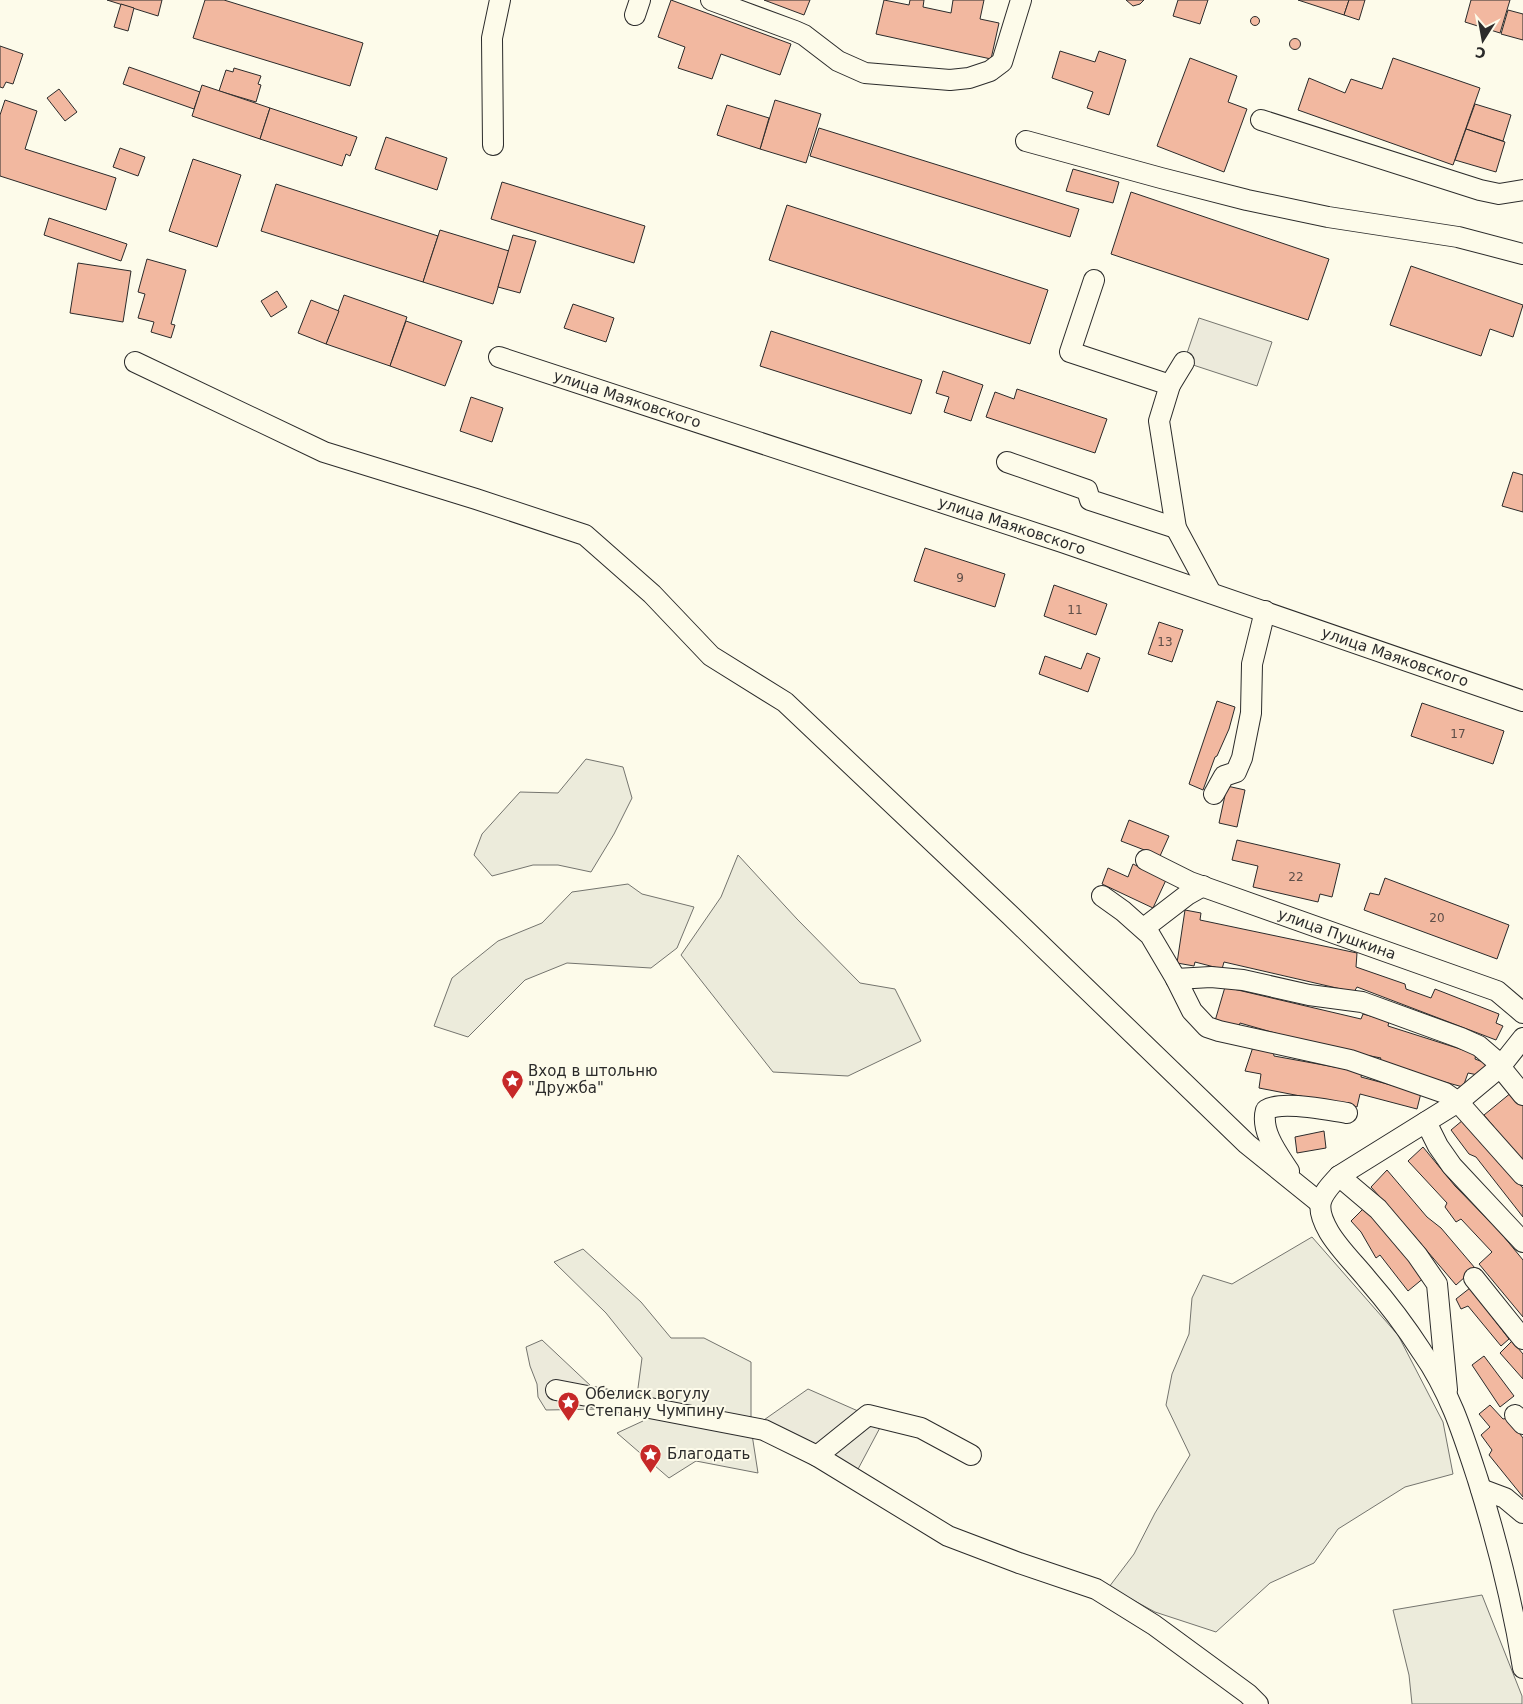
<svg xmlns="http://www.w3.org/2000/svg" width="1523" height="1704" font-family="'DejaVu Sans',sans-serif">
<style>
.green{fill:#ecebdb;stroke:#74746e}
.parking{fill:#eceadb;stroke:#74746e}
.building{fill:#f2b8a0;stroke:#2b2b2b}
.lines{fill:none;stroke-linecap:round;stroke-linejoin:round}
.minor-casing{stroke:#2b2b2b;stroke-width:22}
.minor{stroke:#fdfbea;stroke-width:20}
.labels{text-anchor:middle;stroke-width:4;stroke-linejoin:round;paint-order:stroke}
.number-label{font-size:12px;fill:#5d4e48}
.street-label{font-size:15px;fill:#2b2b2b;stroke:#fdfbea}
.poi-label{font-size:15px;fill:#2b2b2b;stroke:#fdfbea;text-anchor:start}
</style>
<rect width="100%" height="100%" fill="#fdfbea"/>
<!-- green -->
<g class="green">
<polygon points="586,759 623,767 632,798 614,834 591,872 558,865 533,865 492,876 474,855 482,834 520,792 558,793"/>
<polygon points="738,855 797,919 860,983 895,989 921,1041 848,1076 773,1072 681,955 721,897"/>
<polygon points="628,884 642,894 694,907 677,948 651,968 567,963 525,980 468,1037 434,1026 452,978 498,941 542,923 572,892"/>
<polygon points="1312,1237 1398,1335 1443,1422 1453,1474 1405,1487 1338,1529 1314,1563 1270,1583 1216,1632 1155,1612 1109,1587 1134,1554 1155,1513 1190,1455 1166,1405 1172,1374 1189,1334 1192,1298 1203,1275 1232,1284"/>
<polygon points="583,1249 641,1302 671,1338 704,1338 751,1362 751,1428 758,1473 696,1461 669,1478 617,1433 643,1421 638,1388 642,1358 606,1313 554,1262"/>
<polygon points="1482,1595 1522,1696 1522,1704 1412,1704 1409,1675 1393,1610"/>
</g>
<!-- parking -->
<g class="parking">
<polygon points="1199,318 1272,342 1257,386 1184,362"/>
<polygon points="542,1340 592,1387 604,1409 546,1410 538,1397 537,1384 530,1366 526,1347"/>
<polygon points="808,1389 883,1422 857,1471 761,1422"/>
</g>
<!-- building -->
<g class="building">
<polygon points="107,0 162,0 158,16"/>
<polygon points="205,0 224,0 363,43 350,86 193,38"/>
<polygon points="671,0 791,44 780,75 721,54 712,79 678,68 685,47 658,37"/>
<polygon points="764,0 810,0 804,15"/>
<polygon points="884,0 909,5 910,0 924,0 923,7 951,13 953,0 984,0 980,19 999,23 991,59 876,34"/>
<polygon points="1126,0 1144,0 1140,4 1133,6"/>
<polygon points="1178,0 1208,0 1200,24 1173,16"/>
<polygon points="1298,0 1349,0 1344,15"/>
<polygon points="1349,0 1365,0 1359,20 1344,15"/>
<polygon points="1471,0 1510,0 1500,33 1465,22"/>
<polygon points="121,4 134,8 128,31 114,27"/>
<polygon points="1508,10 1523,14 1523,40 1501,34"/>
<circle cx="1255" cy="21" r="4.5"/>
<circle cx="1295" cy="44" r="5.5"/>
<polygon points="0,46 23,54 13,84 6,82 3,88 0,87"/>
<polygon points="1060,51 1095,62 1099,51 1126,60 1109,115 1087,108 1093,92 1052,78"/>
<polygon points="1190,58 1237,76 1228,102 1247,109 1224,172 1157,146"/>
<polygon points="1393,58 1480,88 1453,165 1298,110 1309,78 1345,93 1351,79 1382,89"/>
<polygon points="129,67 200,92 194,109 123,84"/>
<polygon points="234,68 261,76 258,84 261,85 256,102 219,91 226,70 233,72"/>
<polygon points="202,85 270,108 260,139 192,116"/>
<polygon points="59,89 77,112 65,121 47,98"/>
<polygon points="5,100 37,111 25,149 116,178 106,210 0,176 0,115"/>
<polygon points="775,100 821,114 806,163 760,149"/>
<polygon points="1475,104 1511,115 1503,141 1466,129"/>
<polygon points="727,105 769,118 760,149 717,135"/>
<polygon points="270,108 357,137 350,156 346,154 342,166 260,139"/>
<polygon points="819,128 1079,209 1070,237 810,156"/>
<polygon points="1466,129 1505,142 1496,172 1455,160"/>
<polygon points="386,137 447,158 437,190 375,169"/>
<polygon points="120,148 145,157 138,176 113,167"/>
<polygon points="193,159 241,175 217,247 169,231"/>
<polygon points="1073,169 1119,182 1113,203 1066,191"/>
<polygon points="502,182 645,226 634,263 491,219"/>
<polygon points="276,184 438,236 423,282 261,231"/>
<polygon points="1131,192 1329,259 1308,320 1111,254"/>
<polygon points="787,205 1048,290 1030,344 769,260"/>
<polygon points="49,218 127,244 121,261 44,235"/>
<polygon points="440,230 509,251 493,304 423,282"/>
<polygon points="513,235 536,241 520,293 498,287"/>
<polygon points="147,259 186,270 171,324 175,325 171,338 151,332 154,322 138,318 145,294 138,292"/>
<polygon points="78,263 131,271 123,322 70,313"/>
<polygon points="1411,266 1523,305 1513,337 1490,329 1481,356 1390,325"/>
<polygon points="277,291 287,307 271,317 261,301"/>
<polygon points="344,295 407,317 390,366 326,344"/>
<polygon points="311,300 339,311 326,344 298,333"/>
<polygon points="573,304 614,318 606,342 564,328"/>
<polygon points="406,321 462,341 445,386 390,366"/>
<polygon points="771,331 922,380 911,414 760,366"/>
<polygon points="943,371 983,385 971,421 944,412 949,397 936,393"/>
<polygon points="1017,389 1107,419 1095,453 986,417 995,392 1014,399"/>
<polygon points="471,397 503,408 492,442 460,431"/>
<polygon points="1513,472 1523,475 1523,512 1502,506"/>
<polygon points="925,548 1005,574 995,607 914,581"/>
<polygon points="1054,585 1107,604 1096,635 1044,616"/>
<polygon points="1159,622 1183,630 1172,662 1148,654"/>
<polygon points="1087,653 1100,658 1088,692 1039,674 1045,656 1081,669"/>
<polygon points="1217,701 1235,707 1229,729 1217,756 1215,757 1203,790 1189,784"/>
<polygon points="1422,703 1504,731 1493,764 1411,736"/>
<polygon points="1227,786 1245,790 1237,827 1219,823"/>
<polygon points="1129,820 1169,836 1160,856 1121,841"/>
<polygon points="1237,840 1340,864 1332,897 1320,894 1318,902 1253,887 1258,866 1232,860"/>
<polygon points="1133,864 1166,880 1153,908 1102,884 1108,868 1128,877"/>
<polygon points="1385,878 1509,925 1497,959 1364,910 1370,893 1379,895"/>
<polygon points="1185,910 1201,913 1200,920 1357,953 1356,967 1405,984 1406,989 1431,998 1435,989 1499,1014 1496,1023 1503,1026 1496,1040 1357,987 1354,992 1224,962 1222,969 1195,962 1194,966 1177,963"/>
<polygon points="1225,987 1361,1019 1363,1014 1389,1021 1388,1026 1476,1054 1475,1059 1488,1064 1478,1075 1468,1073 1463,1087 1378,1064 1381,1058 1324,1047 1240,1023 1239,1026 1215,1021"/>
<polygon points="1253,1047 1273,1051 1274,1056 1362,1072 1361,1077 1421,1093 1417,1109 1360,1094 1357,1107 1259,1088 1261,1074 1245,1071"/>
<polygon points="1512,1092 1523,1106 1523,1162 1484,1115"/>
<polygon points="1463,1120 1523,1188 1523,1217 1476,1157 1469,1154 1451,1130"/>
<polygon points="1324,1131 1326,1148 1297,1153 1295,1137"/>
<polygon points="1423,1147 1455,1186 1500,1232 1523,1260 1523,1317 1479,1264 1492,1252 1461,1219 1456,1222 1445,1207 1447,1203 1408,1161"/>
<polygon points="1387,1170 1427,1217 1441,1228 1475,1268 1456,1285 1411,1232 1371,1187"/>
<polygon points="1366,1206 1425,1277 1408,1291 1380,1255 1376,1258 1361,1232 1351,1221"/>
<polygon points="1470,1288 1509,1339 1501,1346 1468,1306 1461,1309 1456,1299"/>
<polygon points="1512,1341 1523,1354 1523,1379 1500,1353"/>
<polygon points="1484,1356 1514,1396 1500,1407 1472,1365"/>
<polygon points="1490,1405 1503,1419 1508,1418 1523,1438 1523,1497 1489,1455 1492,1450 1481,1435 1490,1427 1479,1414"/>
</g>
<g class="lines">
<defs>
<g id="minor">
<polyline points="711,0 795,31 804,35 838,61 865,73 950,80 969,78 990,71 1002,62 1021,0"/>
<polyline points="635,15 640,0"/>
<polyline points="1261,120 1480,190 1499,194 1523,190"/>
<polyline points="1026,141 1161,178 1247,200 1328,217 1458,237 1523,254"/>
<polyline points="493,145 492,38 500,0"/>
<polyline points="1094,280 1070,352 1170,385 1159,421 1176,528 1211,593"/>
<path id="s1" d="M499,357L1062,542L1523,701"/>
<polyline points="135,362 324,452 476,499 585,535 652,594 711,656 785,702 1010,915 1247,1144 1320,1203"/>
<polyline points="1170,385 1184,362"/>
<polyline points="1007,462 1087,490 1090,500 1176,528"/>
<polyline points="1214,794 1224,776 1236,772 1242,758 1251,713 1252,664 1265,611"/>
<path id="s2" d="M1146,860L1190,882L1497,991L1523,1013"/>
<polyline points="1102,896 1123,911 1150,935 1176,979 1192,1011 1207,1027 1219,1031 1350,1060 1445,1093 1458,1102 1523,1175"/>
<polyline points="1144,928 1187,895 1203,886"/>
<polyline points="1176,979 1211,977 1243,980 1309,995 1362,1002 1461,1038 1479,1046 1493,1058 1523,1095"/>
<path d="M1523,1038L1500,1067L1458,1102L1339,1176C1319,1197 1314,1206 1329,1232C1339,1249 1355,1264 1367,1279C1387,1302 1406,1327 1422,1352C1450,1392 1463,1434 1478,1480C1497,1541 1513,1605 1523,1668"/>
<polyline points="1426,1122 1438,1146 1452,1166 1523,1242"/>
<path d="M1289,1171C1278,1154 1260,1131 1266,1110C1282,1100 1327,1110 1347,1113"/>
<polyline points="1339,1176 1378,1209 1417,1255 1437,1284 1447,1390"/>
<polyline points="1474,1278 1523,1339"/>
<polyline points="556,1390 764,1430 817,1456 948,1536 1019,1563 1096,1589 1154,1625 1248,1694 1258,1704"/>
<polyline points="1515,1415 1523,1424"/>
<polyline points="817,1456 868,1415 921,1428 971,1455"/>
<polyline points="1481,1489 1505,1498 1523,1513"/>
</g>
</defs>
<!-- minor casing -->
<use href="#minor" class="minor-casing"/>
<!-- minor -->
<use href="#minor" class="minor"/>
</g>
<!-- icons -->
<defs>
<symbol id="sight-pin" viewBox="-11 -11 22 30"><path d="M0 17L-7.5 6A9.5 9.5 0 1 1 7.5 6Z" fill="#c62828" stroke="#fdfbea"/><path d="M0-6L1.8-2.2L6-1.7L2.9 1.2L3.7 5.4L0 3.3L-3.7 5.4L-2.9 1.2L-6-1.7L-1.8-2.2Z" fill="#fff"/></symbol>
</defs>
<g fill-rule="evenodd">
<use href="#sight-pin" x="500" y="1068" width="25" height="34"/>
<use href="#sight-pin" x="556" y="1390" width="25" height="34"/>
<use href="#sight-pin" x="638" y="1442" width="25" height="34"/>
</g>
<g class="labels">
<!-- number labels -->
<g class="number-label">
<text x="960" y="582">9</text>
<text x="1075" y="614">11</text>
<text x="1165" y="646">13</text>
<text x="1458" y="738">17</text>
<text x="1296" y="881">22</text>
<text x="1437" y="922">20</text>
</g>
<!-- street labels -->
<g class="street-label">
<text dy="5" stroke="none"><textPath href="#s1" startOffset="135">улица Маяковского</textPath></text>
<text dy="5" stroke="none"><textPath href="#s1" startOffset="540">улица Маяковского</textPath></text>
<text dy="5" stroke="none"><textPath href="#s1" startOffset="945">улица Маяковского</textPath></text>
<text dy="5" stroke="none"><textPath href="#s2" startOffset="205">улица Пушкина</textPath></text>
</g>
<!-- poi labels -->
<g class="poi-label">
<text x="528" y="1076">Вход в штольню<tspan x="528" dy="17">"Дружба"</tspan></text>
<text x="585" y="1399">Обелиск вогулу<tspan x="585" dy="17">Степану Чумпину</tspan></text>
<text x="667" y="1459">Благодать</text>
</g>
</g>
<!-- north arrow -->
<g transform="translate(1483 40) rotate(191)" stroke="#fdfbea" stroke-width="4" paint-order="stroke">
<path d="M0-4L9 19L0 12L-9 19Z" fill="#2b2b2b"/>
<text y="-8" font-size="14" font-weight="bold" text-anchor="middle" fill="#2b2b2b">С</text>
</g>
</svg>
